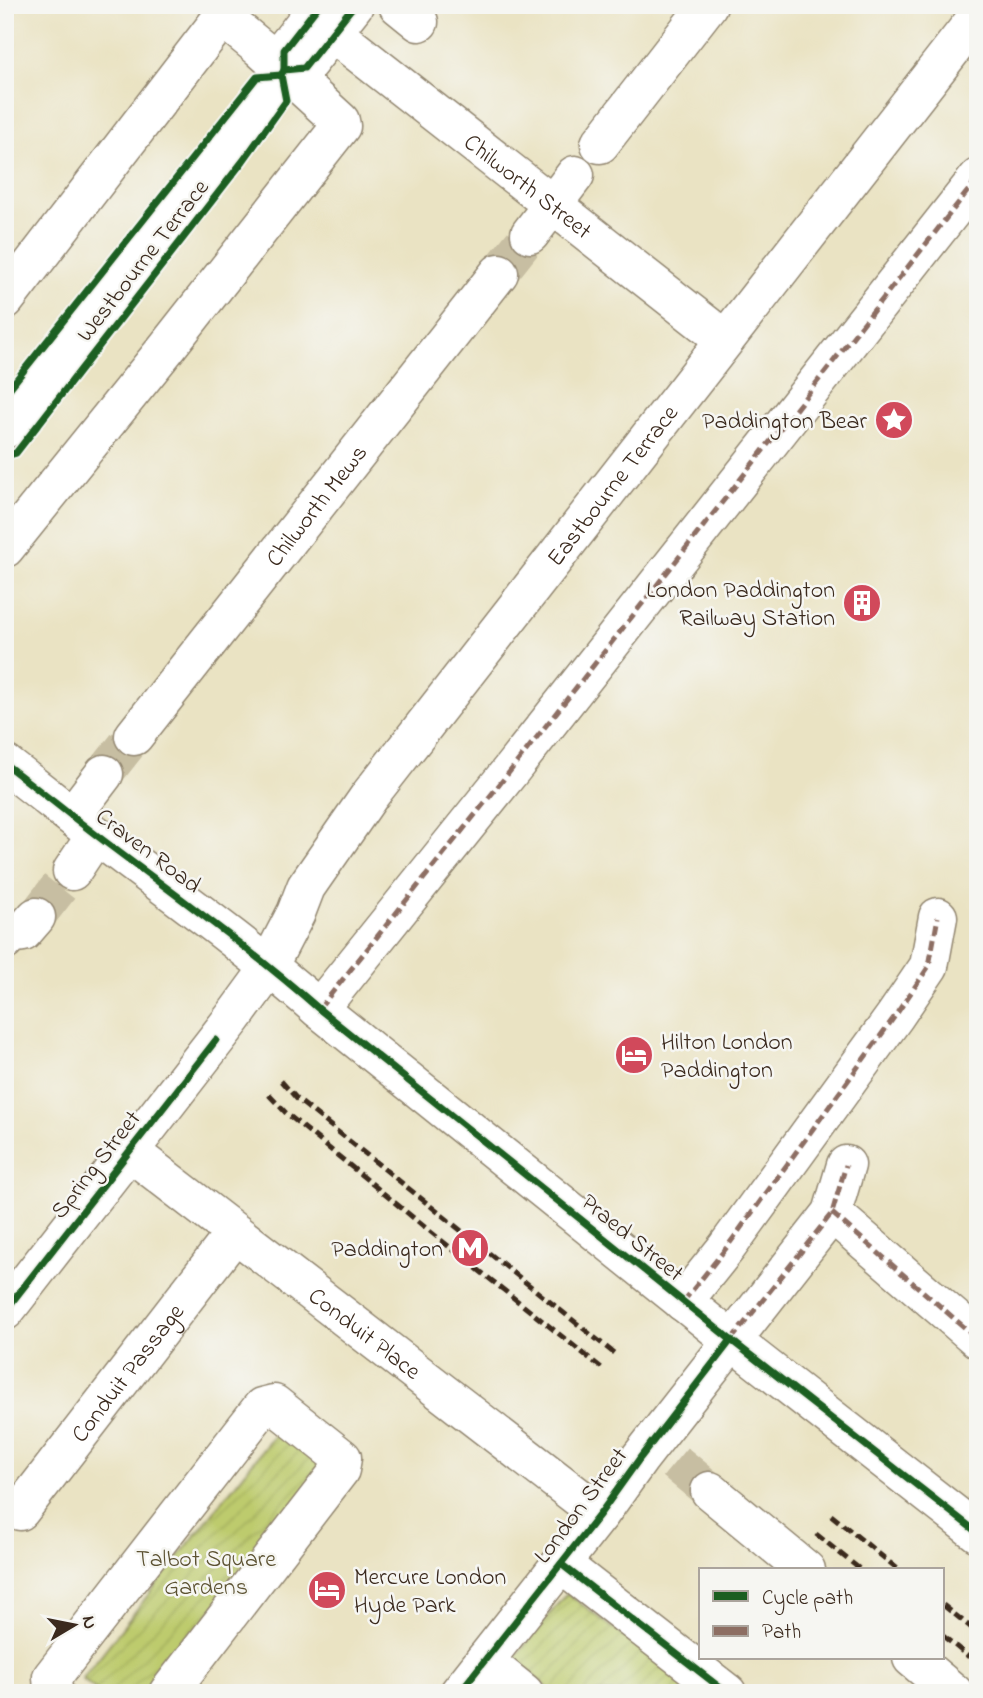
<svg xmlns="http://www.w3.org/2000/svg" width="983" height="1698" font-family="'Indie Flower',sans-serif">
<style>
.garden{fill:url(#garden-furrows);stroke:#7c7a46;stroke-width:2}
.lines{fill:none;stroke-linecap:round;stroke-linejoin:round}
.minor-tunnel{stroke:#c7bea2;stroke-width:38;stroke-dasharray:38 19;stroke-linecap:butt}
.minor-casing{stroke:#928670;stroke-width:41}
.major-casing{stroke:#928670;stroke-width:41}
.minor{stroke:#fff;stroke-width:38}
.major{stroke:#fff;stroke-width:38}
.rail{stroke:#3b2a1e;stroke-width:5;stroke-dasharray:10 5;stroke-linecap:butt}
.quiet{stroke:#8d6e63;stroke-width:5;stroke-dasharray:10 5;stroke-linecap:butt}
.cycleway-casing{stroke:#f6f6f2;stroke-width:11}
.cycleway{stroke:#1b5e20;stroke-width:7}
.labels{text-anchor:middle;stroke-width:5;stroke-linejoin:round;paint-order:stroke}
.street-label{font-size:24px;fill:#3b2a1e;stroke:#f6f6f2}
.poi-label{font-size:24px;fill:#3b2a1e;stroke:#f6f6f2;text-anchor:end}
.park-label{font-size:24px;fill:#5c5232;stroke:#f6f6f2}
</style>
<defs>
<pattern id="garden-furrows" width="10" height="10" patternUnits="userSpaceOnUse" patternTransform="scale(1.75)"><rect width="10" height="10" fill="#bdcb6d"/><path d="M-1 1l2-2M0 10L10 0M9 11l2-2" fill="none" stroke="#a3ae5e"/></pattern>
</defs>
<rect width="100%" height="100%" fill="#f6f6f2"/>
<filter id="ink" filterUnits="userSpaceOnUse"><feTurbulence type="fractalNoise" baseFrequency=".0143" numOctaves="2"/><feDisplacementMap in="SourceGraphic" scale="14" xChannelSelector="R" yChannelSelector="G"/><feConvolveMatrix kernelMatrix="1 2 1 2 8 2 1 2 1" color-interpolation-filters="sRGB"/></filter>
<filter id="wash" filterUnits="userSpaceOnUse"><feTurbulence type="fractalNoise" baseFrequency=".00686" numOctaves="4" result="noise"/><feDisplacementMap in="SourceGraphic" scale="28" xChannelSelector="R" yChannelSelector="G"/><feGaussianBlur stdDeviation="1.57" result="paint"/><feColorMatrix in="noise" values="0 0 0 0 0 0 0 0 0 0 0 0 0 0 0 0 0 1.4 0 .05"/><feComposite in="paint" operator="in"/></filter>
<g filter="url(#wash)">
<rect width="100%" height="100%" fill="#eae3c3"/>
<!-- garden -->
<g class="garden">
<polygon points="279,1429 327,1468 150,1693 100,1693 82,1679"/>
<polygon points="567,1593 699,1693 554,1693 514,1660 515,1657"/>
</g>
</g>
<g filter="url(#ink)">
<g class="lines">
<!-- minor-tunnel -->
<g class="minor-tunnel">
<polyline points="499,273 530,234"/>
<polyline points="104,774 134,736"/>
<polyline points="36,917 72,871"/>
<polyline points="675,1462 710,1491"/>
</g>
<defs>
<g id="minor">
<polyline points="398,5 419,22"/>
<path id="s1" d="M333,33L724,339"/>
<polyline points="600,144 708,5"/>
<polyline points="530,234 575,175"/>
<polyline points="5,300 217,24 227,21 260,48 340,121 341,126 164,351 5,548"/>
<path id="s2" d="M134,736L499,273"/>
<polyline points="72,816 104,774"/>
<polyline points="72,871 96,835"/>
<polyline points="5,941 11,934 23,932 36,917"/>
<polyline points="319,1009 511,770 978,178"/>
<path id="s3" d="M129,1151L600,1514"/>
<polyline points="832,1213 978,1339"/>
<polyline points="683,1302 727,1247 895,1016 929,966 938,917"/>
<path id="s4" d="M5,1311L233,1018L260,981L268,967L296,913L306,887L370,795L978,16"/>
<polyline points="710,1491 806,1570"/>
<path id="s5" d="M20,1511L235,1233"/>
<polyline points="561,1564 727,1693"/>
<polyline points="912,1658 954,1693"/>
<polyline points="484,1661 524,1693"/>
<polyline points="54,1693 53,1691 52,1677 262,1407 274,1404 342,1458 340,1470 168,1693"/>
<polyline points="459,1693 600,1514 640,1458 832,1213 846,1165"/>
</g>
<g id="major">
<polyline points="284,70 304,68 354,5"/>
<polyline points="5,429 281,75 284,70 284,50 319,5"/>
<path d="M5,764C42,792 78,822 116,850C184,901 254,952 319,1009L731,1340L978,1533"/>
</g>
</defs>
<!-- minor casing -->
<use href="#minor" class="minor-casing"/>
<!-- major casing -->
<use href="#major" class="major-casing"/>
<!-- minor -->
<use href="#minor" class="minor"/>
<!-- major -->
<use href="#major" class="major"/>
<!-- rail -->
<g class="rail">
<polyline points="281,1081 297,1099 615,1354"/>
<polyline points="269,1095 286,1113 427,1229 603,1369"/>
<polyline points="831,1515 899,1570"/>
<polyline points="816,1534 861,1570"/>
<polyline points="943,1605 978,1633"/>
<polyline points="943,1636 969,1657"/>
</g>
<!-- quiet -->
<g class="quiet">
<polyline points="319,1009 511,770 978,178"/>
<polyline points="832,1213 978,1339"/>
<polyline points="683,1302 727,1247 895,1016 929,966 938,917"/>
<polyline points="731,1340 832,1213 846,1165"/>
</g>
<defs>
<g id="cycleway">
<polyline points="284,70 304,68 354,5"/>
<polyline points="5,394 257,77 281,75"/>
<polyline points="5,456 16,453 243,161 286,101 281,75 284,70 284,50 319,5"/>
<path d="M5,764C42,792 78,822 116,850C184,901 254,952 319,1009L731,1340L978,1533"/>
<polyline points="5,1311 216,1040"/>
<polyline points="561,1564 727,1693"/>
<polyline points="459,1693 600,1514 640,1458 731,1340"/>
</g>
</defs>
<!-- cycleway casing -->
<use href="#cycleway" class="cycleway-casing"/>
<!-- cycleway -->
<use href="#cycleway" class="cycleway"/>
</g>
</g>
<!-- icons -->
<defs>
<symbol id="sight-disc" viewBox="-11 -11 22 22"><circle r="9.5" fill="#d1495b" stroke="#f6f6f2"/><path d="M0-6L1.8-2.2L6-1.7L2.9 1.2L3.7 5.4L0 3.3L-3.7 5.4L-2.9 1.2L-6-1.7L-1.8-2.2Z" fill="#fff"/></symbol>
<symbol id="building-disc" viewBox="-11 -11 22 22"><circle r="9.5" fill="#d1495b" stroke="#f6f6f2"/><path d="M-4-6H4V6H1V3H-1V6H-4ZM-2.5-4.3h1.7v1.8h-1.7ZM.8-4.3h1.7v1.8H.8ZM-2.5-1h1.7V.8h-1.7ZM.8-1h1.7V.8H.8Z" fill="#fff"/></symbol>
<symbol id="hotel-disc" viewBox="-11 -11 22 22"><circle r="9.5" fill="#d1495b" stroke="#f6f6f2"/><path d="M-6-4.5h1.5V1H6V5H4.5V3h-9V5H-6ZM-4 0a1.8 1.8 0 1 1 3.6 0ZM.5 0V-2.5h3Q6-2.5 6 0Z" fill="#fff"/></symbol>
<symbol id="metro-disc" viewBox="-11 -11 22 22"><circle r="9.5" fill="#d1495b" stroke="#f6f6f2"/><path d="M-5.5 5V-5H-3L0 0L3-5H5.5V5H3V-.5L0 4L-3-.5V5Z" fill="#fff"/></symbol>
</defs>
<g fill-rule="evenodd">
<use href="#sight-disc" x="872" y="398" width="44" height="44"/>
<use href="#building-disc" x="840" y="581" width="44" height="44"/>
<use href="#hotel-disc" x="612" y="1033" width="44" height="44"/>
<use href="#metro-disc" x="448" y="1226" width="44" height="44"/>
<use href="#hotel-disc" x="305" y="1568" width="44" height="44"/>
</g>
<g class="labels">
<!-- street labels -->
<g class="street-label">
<text dy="8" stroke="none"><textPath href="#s1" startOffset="248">Chilworth Street</textPath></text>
<text transform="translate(142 260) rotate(-52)" y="8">Westbourne Terrace</text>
<text dy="8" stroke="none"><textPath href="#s4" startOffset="1027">Eastbourne Terrace</textPath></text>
<text dy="8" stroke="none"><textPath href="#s2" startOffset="294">Chilworth Mews</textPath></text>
<text transform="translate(149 850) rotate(37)" y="8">Craven Road</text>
<text transform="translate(95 1164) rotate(-52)" y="8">Spring Street</text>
<text transform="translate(633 1237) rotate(39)" y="8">Praed Street</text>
<text dy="8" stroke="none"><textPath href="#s3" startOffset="298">Conduit Place</textPath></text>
<text dy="8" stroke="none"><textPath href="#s5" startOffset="175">Conduit Passage</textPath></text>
<text transform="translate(580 1505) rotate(-53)" y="8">London Street</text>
</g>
<!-- poi labels -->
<g class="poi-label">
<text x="867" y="428">Paddington Bear</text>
<text x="835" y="597">London Paddington<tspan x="835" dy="28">Railway Station</tspan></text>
<text x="661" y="1049" text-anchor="start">Hilton London<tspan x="661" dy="28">Paddington</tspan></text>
<text x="443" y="1256">Paddington</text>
<text x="354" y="1584" text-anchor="start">Mercure London<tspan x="354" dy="28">Hyde Park</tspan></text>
</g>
<!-- park labels -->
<g class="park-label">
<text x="206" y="1566">Talbot Square<tspan x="206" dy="28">Gardens</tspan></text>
</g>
</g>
<!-- margin -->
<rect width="983" height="1698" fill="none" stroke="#f6f6f2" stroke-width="28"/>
<!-- legend -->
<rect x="699" y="1568" width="245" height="91" fill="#f6f6f2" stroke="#aba49d" stroke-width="2"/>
<rect x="713" y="1591" width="35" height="10" fill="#1b5e20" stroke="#aba49d" stroke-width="2"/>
<text x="762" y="1604" font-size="21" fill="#3b2a1e">Cycle path</text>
<rect x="713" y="1626" width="35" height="10" fill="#8d6e63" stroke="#aba49d" stroke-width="2"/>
<text x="762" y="1638" font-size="21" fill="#3b2a1e">Path</text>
<!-- north arrow -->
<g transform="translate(74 1625) rotate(80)" stroke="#f6f6f2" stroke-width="5" paint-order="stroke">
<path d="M0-5L12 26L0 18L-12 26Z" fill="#3b2a1e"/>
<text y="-10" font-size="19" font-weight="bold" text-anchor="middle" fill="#3b2a1e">N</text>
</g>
</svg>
